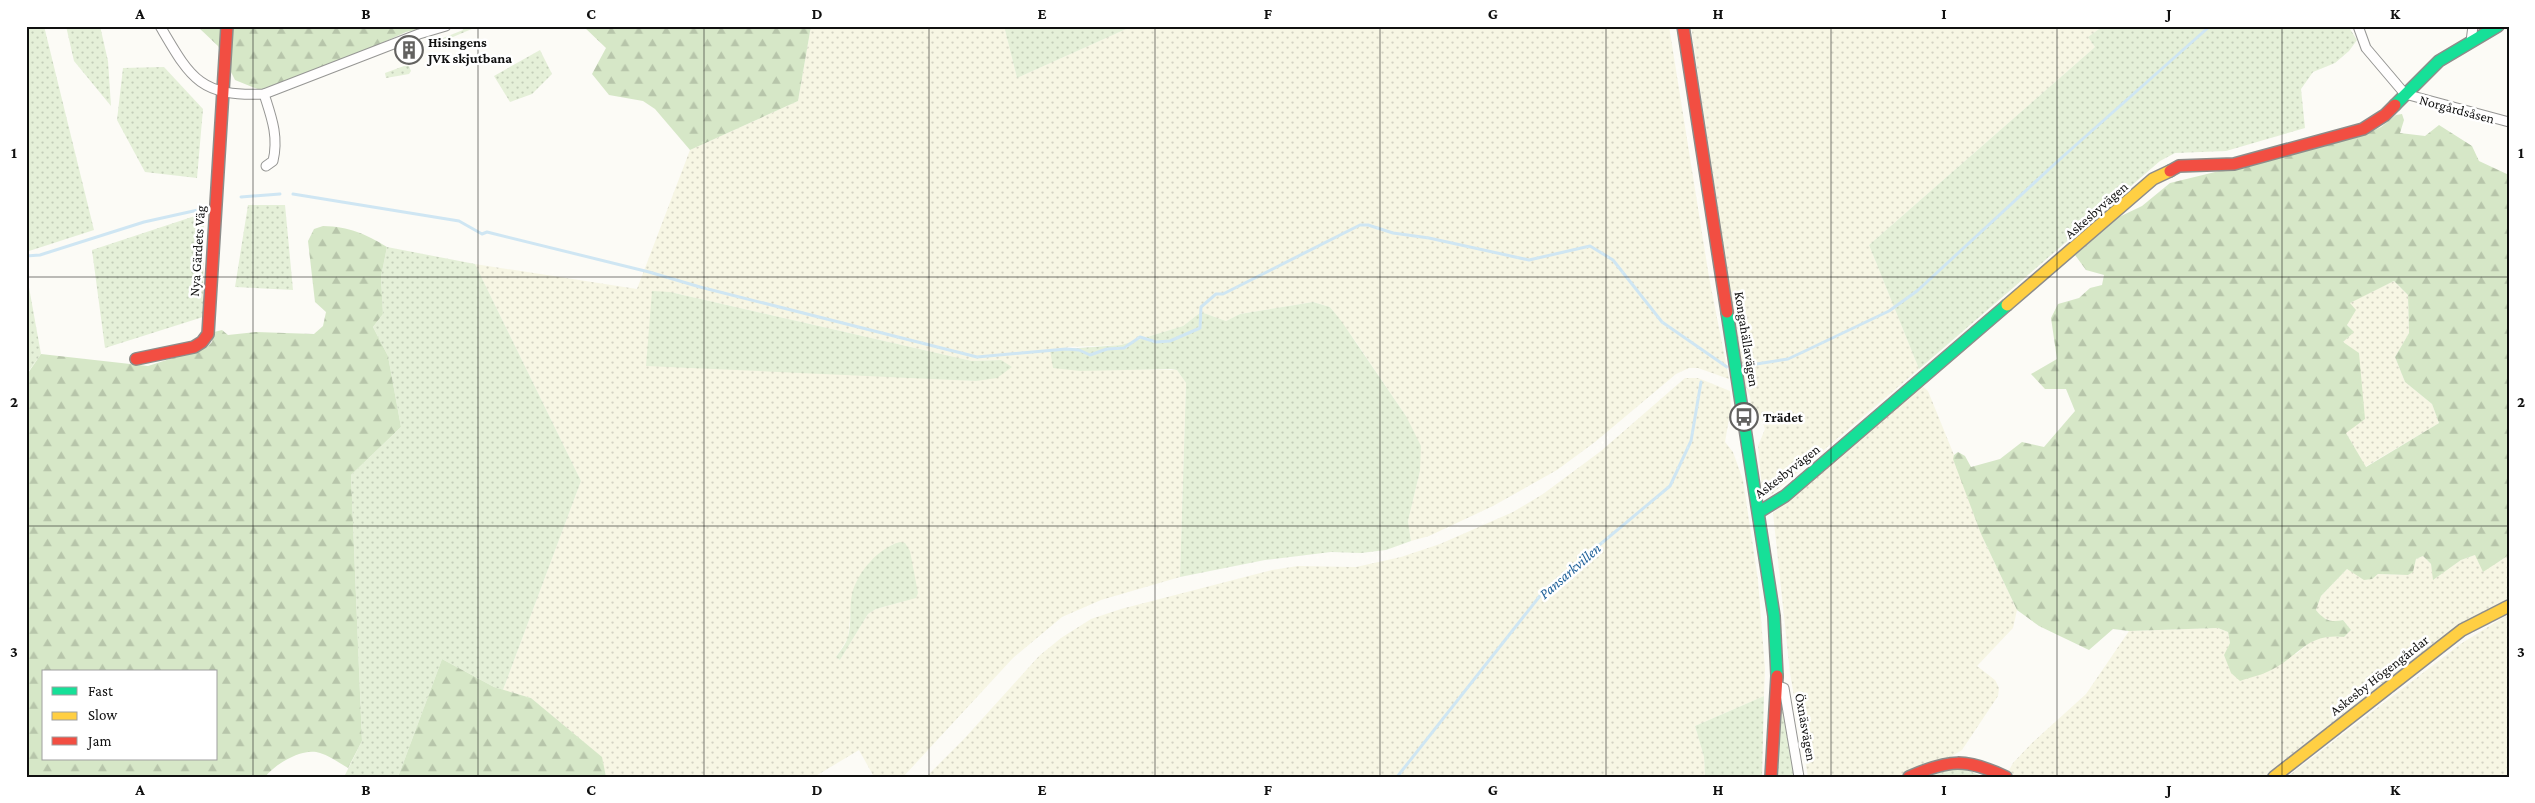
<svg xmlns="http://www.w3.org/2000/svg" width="2535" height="803" font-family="'Crimson Pro',serif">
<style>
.farmland{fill:url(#farmland-dots);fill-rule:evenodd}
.grass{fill:url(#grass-dots)}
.forest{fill:url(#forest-firs);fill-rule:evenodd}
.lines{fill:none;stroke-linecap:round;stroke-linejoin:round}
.stream{stroke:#cfe6f3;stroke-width:3}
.street-casing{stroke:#969694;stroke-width:11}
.fast-casing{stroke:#8d8c8a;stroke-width:14}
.slow-casing{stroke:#8d8c8a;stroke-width:14}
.jam-casing{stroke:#8d8c8a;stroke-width:14}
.street{stroke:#fffefe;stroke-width:9}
.fast{stroke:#16e098;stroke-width:11}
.slow{stroke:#ffcf43;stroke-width:11}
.jam{stroke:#f24e42;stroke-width:11}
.grid{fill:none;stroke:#101010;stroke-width:1;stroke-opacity:0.55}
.labels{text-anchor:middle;stroke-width:5;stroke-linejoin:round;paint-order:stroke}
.poi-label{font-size:14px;font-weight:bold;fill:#101010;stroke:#fff;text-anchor:start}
.street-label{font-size:14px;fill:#101010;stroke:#fff}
.water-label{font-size:15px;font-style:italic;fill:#21629a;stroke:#fff}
.neatline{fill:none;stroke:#101010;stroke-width:2}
.grid-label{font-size:16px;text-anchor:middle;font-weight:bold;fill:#101010}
</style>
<defs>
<pattern id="farmland-dots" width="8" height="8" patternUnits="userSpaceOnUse" patternTransform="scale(1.25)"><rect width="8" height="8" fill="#f7f6e4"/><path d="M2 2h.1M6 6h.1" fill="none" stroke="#d3d2c3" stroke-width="1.8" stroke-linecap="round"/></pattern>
<pattern id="grass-dots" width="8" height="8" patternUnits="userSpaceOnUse" patternTransform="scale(1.25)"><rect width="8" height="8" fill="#e5f0d8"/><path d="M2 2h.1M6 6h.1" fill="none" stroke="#c3cdb8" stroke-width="1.8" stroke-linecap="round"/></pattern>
<pattern id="forest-firs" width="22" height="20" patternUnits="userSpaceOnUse" patternTransform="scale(1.25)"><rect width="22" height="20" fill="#d6e7c7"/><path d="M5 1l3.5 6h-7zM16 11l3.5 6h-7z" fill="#b7c5aa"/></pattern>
</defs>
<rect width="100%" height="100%" fill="#fcfbf6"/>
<!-- farmland -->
<g class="farmland">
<path d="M811,26H1004L1017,78L1133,26H1669L1709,277L1729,379L1698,368H1689L1676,374L1595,442L1557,470L1493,506L1429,536L1411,541L1408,521L1420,471L1406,416L1356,342L1330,307L1313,302L1240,314L1226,321L1201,312L1183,326L1121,345L1066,347L1127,369L1177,370L1186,383L1180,577L1101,600L1062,617L1013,658L903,777H874L859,750L814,777H606L601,757L531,698L503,690L581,481L475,264L637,289L690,150L798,101ZM670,292L972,361L1001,360L976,381L933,378ZM893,544L905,601L876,609L868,614L840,660L836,657L848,638L851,609L871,561Z"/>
<polygon points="1691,26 2103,26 2088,37 2095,47 1869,245 1919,369 1772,494 1766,495 1762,490 1758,446 1765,429 1761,417 1751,407 1750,396 1743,382"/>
<polygon points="2394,281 2408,295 2409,333 2395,357 2405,382 2432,404 2439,423 2365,467 2346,433 2343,342 2353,332 2347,324 2349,303"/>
<polygon points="1685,378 1698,378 1730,391 1731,407 1725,442 1733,452 1743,480 1758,580 1765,669 1764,696 1695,726 1704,757 1705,777 930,777 928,775 964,739 1039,656 1061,638 1091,619 1121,609 1272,570 1298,566 1356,567 1401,557 1440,544 1513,512 1543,494 1601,451"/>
<polygon points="1921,385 1928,391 1954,455 1981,534 2017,610 2013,628 1977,666 1995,680 1999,688 1998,696 1962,750 1952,756 1897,777 1808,777 1790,673 1773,513"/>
<polygon points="2475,555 2498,562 2509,555 2509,602 2270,777 2018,777 2008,772 2013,763 2031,744 2086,694 2129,631 2218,628 2228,632 2230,643 2296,654 2314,639 2327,635 2344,637 2351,630 2343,620 2334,622 2322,617 2316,610 2321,596 2347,569 2372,579 2378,574 2408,575 2413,571 2416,559 2423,556 2431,564 2434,579 2461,560"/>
<polygon points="2509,614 2509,777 2287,777 2462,643"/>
</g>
<!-- grass -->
<g class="grass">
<polygon points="26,26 44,26 94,230 26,252"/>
<polygon points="66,26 100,26 108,61 111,106 74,61"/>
<polygon points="462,26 474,26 474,28 439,43 438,40 463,30"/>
<polygon points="1004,26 1133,26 1017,78"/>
<polygon points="2103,26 2348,26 2357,40 2349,51 2335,63 2313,72 2301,89 2305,128 2226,151 2175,153 2160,161 1919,369 1869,245 2095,47 2088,37"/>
<polygon points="540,50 552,74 532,94 510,102 494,76"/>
<polygon points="404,66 409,66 411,71 409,74 386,78 385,73"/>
<polygon points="164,67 203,109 197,178 145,172 117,120 123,68"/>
<polygon points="248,205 285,205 293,290 235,287"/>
<polygon points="204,213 203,317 105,348 92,250"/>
<polygon points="387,247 475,264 581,481 503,690 494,687 442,659 398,777 344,777 362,741 351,475 401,427 388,356 373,327 383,314 381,277"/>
<polygon points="26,271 41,354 26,375"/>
<polygon points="652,291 670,292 972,361 1001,360 1012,367 997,378 976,381 646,366"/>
<polygon points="1313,302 1330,307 1342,322 1406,416 1421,446 1420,471 1408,521 1411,541 1386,550 1361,553 1331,552 1265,560 1180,577 1186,383 1177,370 1171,369 1080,371 1053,368 1050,350 1121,345 1183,326 1201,312 1226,321 1240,314"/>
<path d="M900,542L905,543L910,551L918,593L916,598L876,609L868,614L840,660L836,657C840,651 846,644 848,637C852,623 849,608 852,594C857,573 878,548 900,542Z"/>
<polygon points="1764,696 1762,777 1705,777 1704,757 1695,726"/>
<polygon points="1785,705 1795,777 1777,777 1782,710"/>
<polygon points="1965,769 1984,777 1926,777 1945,770"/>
</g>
<!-- forest -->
<g class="forest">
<polygon points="197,26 432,26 406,32 360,53 260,90 235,80 218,46"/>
<polygon points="583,26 811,26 798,101 690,150 655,109 643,101 609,95 592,74 606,48"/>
<path d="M2402,114L2404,120L2400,133L2425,136L2439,125L2472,146L2479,161L2509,175V555L2483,572L2475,555L2461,560L2433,580L2431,564L2423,556L2416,559L2413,572L2408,575L2378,574L2372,579L2364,580L2347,569L2321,596L2316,610C2324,620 2331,623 2343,620L2351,630L2344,637C2308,633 2302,653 2273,669C2263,675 2251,677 2240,681L2231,673L2224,655L2230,643L2228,632L2218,628L2129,631L2113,629L2089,650L2039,626L2017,610L1981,534L1953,459L1954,455L1958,452L1965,456L1971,467L2000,459L2022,442L2044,447L2075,411L2066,389H2045L2031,374L2057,359L2051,318L2058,304L2079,298L2090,288L2102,285L2104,275L2086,270L2075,255L2119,217L2142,206L2170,183L2359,137L2381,127L2396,115ZM2394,281L2408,295L2409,333L2395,357L2405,382L2432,404L2439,423L2366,467L2346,433L2365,419L2359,353L2343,342L2354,332L2347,325L2356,310L2350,303Z"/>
<path d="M323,226C350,227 364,233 387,247L381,277L383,314L373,327L388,356L401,427L351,475L362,741L348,768C339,763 330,756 320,753C303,747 275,764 265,777H26V376L41,354L148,366L207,347L212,342L214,332L222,330L228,335L256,332L314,334L323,326L326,312L315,302L308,241L314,229ZM44,672H216V759H44Z"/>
<polygon points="442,659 494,687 531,698 602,757 606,777 398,777"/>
</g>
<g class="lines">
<!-- stream -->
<g class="stream">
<polyline points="293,194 459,221 482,234 487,232 649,272 700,287 977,357 1066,349 1079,350 1090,355 1107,349 1124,348 1140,337 1156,342 1170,341 1200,328 1201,307 1216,294 1223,294 1360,225 1368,225 1393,233 1429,238 1529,260 1590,246 1613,260 1662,322 1727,367"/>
<polyline points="241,197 280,194"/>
<polyline points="26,256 40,255 144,222 207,208"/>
<polyline points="1744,366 1788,359 1805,351 1889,311 1917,291 2059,160 2210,26"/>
<polyline points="1397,777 1543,592 1670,486 1691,441 1701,382"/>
</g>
<defs>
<g id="street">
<path d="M160,26C190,77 199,97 264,94L419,34L446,26"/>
<polyline points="2358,26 2366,48 2405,94 2509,122"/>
<polyline points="2471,41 2473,26"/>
<path d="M264,94C271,116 279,136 273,161L266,166"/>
<polyline points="1778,686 1784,688 1799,777"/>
</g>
<g id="fast">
<polyline points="2395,105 2439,61 2498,26"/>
<polyline points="1727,312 1774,616 1777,676"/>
<polyline points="1759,512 1785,496 2007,305"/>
</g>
<g id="slow">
<polyline points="2007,305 2153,179 2170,171"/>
<polyline points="2274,777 2462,630 2509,606"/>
</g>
<g id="jam">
<polyline points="1683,26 1727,312"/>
<polyline points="2170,171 2179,166 2234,164 2363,129 2385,115 2395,105"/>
<polyline points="136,359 194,347 202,342 208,334 227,26"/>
<polyline points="1771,777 1777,676"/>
<path d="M1909,777C1949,759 1966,758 2006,777"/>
</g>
</defs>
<!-- street casing -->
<use href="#street" class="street-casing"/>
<!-- fast casing -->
<use href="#fast" class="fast-casing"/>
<!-- slow casing -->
<use href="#slow" class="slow-casing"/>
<!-- jam casing -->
<use href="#jam" class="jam-casing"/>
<!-- street -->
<use href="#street" class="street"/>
<!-- fast -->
<use href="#fast" class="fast"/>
<!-- slow -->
<use href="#slow" class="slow"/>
<!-- jam -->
<use href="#jam" class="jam"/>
</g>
<!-- grid -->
<path class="grid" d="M253,26V777M478,26V777M704,26V777M929,26V777M1155,26V777M1380,26V777M1606,26V777M1831,26V777M2057,26V777M2282,26V777M26,277H2509M26,526H2509"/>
<!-- icons -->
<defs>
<symbol id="building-ring" viewBox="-11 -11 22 22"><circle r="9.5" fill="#fff" stroke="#636260" stroke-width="1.5"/><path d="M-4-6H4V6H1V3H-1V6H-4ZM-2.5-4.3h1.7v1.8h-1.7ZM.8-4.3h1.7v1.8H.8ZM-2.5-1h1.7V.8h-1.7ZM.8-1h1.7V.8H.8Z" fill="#636260"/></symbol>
<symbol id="bus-ring" viewBox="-11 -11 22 22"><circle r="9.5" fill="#fff" stroke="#636260" stroke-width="1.5"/><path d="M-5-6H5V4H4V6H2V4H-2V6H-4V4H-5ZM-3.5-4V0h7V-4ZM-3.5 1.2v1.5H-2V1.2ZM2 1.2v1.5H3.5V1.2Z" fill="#636260"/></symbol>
</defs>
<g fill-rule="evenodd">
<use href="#building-ring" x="393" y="34" width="32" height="32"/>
<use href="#bus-ring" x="1728" y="401" width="32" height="32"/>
</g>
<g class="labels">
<!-- poi labels -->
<g class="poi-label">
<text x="428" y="47">Hisingens<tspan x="428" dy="16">JVK skjutbana</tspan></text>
<text x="1763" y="422">Trädet</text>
</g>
<!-- street labels -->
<g class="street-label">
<text transform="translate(2457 109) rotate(15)" y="5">Norgårdsåsen</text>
<text transform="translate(2096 210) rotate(-41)" y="5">Askesbyvägen</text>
<text transform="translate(197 251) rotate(-86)" y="5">Nya Gärdets Väg</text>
<text transform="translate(1747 339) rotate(81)" y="5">Kongahällavägen</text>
<text transform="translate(1787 471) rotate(-38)" y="5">Askesbyvägen</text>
<text transform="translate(2379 675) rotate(-38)" y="5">Askesby Högengårdar</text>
<text transform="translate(1806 727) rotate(80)" y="5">Öxnäsvägen</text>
</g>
<!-- water labels -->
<g class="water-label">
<text transform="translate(1570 571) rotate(-41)" y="5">Pansarkvillen</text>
</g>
</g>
<!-- border -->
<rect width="2535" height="803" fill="none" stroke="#ffffff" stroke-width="55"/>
<!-- legend -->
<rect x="42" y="670" width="175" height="90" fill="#ffffff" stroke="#9f9f9f"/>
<rect x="52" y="687" width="25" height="8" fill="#16e098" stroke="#9f9f9f"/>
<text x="88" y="696" font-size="15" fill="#101010">Fast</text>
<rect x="52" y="712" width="25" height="8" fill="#ffcf43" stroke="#9f9f9f"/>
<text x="88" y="720" font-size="15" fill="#101010">Slow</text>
<rect x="52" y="737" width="25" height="8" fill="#f24e42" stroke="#9f9f9f"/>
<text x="88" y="746" font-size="15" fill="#101010">Jam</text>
<rect x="28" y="28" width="2480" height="748" class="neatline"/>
<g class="grid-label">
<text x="140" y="19">A</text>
<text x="366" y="19">B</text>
<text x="591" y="19">C</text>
<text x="817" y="19">D</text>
<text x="1042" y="19">E</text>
<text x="1268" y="19">F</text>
<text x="1493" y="19">G</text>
<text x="1718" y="19">H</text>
<text x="1944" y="19">I</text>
<text x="2169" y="19">J</text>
<text x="2395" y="19">K</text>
<text x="14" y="158">1</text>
<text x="2521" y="158">1</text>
<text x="14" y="407">2</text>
<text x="2521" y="407">2</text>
<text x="14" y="657">3</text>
<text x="2521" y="657">3</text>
<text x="140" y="795">A</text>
<text x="366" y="795">B</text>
<text x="591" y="795">C</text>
<text x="817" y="795">D</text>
<text x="1042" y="795">E</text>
<text x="1268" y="795">F</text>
<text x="1493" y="795">G</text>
<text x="1718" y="795">H</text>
<text x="1944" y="795">I</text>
<text x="2169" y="795">J</text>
<text x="2395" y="795">K</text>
</g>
</svg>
